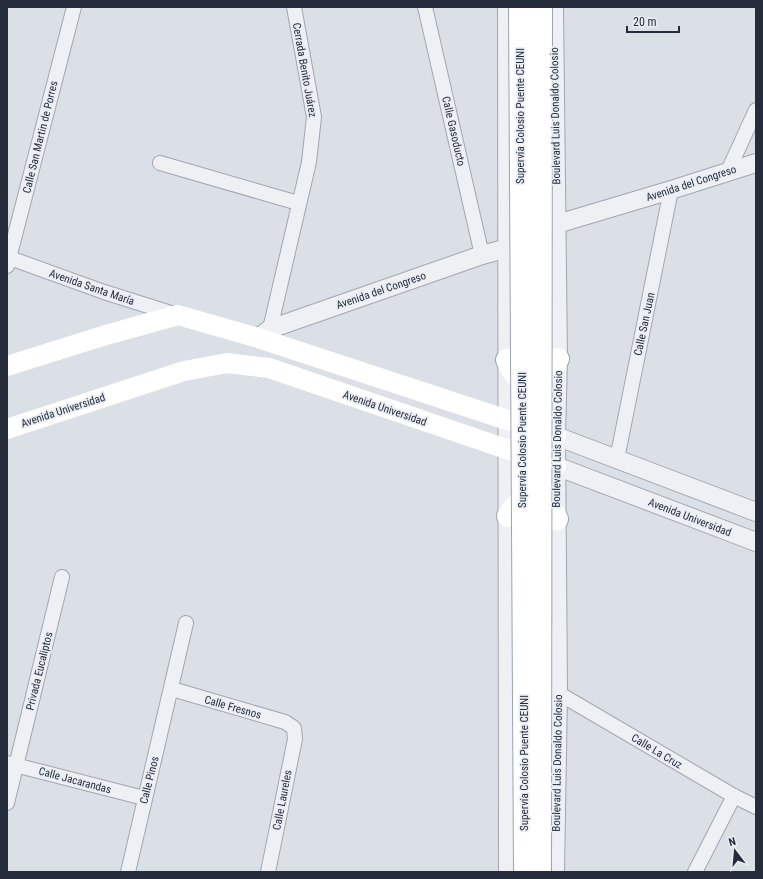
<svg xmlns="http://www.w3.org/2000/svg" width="763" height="879" font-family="'Roboto Condensed',sans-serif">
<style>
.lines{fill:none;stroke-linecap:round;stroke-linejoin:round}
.minor-casing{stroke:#a1a6b0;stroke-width:16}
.tertiary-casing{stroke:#a1a6b0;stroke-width:20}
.primary-casing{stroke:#9aa4b2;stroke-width:24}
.minor{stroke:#eef0f4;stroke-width:14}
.tertiary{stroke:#eef0f4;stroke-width:18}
.secondary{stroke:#fff;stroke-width:20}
.primary{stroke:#fff;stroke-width:22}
.primary-bridge-casing{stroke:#9aa4b2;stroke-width:24;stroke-linecap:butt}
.primary-bridge{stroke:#fff;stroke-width:22}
.labels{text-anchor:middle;stroke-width:3.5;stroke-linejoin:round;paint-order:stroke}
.street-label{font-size:11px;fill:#252d3c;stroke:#eaeef4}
</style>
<rect width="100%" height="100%" fill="#dbdfe6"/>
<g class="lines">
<defs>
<g id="minor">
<polyline points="425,7 482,255"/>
<polyline points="160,163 298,203"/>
<polyline points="728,171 756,110"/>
<polyline points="7,257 104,292 177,315"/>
<polyline points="7,266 74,7"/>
<polyline points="270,329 309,162 314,117 294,7"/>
<polyline points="617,459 671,190"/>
<polyline points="172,689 285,722 294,728 295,739 268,872"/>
<polyline points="558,693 734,796 756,807"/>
<polyline points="7,763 144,798"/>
<polyline points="7,803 62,577"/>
<polyline points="128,872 186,623"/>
<polyline points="695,872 734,796"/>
</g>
<g id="tertiary">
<polyline points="507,7 508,872"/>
<polyline points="554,7 558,359 556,436 558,693 555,872"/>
<polyline points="557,224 671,190 756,163"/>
<polyline points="258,338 270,329 482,255 508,248"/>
<polyline points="556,436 756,512"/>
<polyline points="556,466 756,542"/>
</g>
<g id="primary">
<path d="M507,360C522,393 541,386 558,359"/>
<path d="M508,516C523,491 544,493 557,519"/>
</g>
</defs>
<!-- minor casing -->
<use href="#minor" class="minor-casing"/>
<!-- tertiary casing -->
<use href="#tertiary" class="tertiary-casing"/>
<!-- primary casing -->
<use href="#primary" class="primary-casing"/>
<!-- minor -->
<use href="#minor" class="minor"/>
<!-- tertiary -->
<use href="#tertiary" class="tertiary"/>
<!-- secondary -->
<g class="secondary">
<polyline points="7,366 106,335 178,315 258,338 556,436"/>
<polyline points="7,429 184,371 227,363 269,368 556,466"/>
</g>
<!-- primary -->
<use href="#primary" class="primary"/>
<defs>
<g id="primary-bridge">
<polyline points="520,7 525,872"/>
<polyline points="540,872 541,7"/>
</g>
</defs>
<!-- primary-bridge casing -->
<use href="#primary-bridge" class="primary-bridge-casing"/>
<!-- primary-bridge -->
<use href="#primary-bridge" class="primary-bridge"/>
</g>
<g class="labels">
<!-- street labels -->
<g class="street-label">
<text transform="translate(305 70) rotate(80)" y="4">Cerrada Benito Juárez</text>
<text transform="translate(520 116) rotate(-90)" y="4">Supervía Colosio Puente CEUNI</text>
<text transform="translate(555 116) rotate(-91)" y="4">Boulevard Luis Donaldo Colosio</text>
<text transform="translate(454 131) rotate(77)" y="4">Calle Gasoducto</text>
<text transform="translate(40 137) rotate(-76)" y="4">Calle San Martin de Porres</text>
<text transform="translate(691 183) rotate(-18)" y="4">Avenida del Congreso</text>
<text transform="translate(92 287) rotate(19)" y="4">Avenida Santa María</text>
<text transform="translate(381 290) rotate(-19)" y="4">Avenida del Congreso</text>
<text transform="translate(644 324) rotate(-78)" y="4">Calle San Juan</text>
<text transform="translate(385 408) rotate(19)" y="4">Avenida Universidad</text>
<text transform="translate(63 410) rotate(-18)" y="4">Avenida Universidad</text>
<text transform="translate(557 439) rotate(-89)" y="4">Boulevard Luis Donaldo Colosio</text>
<text transform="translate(522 440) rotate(-90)" y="4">Supervía Colosio Puente CEUNI</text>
<text transform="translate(690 517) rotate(21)" y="4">Avenida Universidad</text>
<text transform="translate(39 671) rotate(-76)" y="4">Privada Eucaliptos</text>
<text transform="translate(233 707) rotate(16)" y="4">Calle Fresnos</text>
<text transform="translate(657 751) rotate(31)" y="4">Calle La Cruz</text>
<text transform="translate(524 763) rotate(-90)" y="4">Supervía Colosio Puente CEUNI</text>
<text transform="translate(557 763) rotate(-89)" y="4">Boulevard Luis Donaldo Colosio</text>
<text transform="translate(75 780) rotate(15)" y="4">Calle Jacarandas</text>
<text transform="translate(149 780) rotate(-76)" y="4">Calle Pinos</text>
<text transform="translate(282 800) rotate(-79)" y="4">Calle Laureles</text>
</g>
</g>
<!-- border -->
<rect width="763" height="879" fill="none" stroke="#252d3c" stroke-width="16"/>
<!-- north arrow -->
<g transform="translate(735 851) rotate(344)" stroke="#eaeef4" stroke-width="3" paint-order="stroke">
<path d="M0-3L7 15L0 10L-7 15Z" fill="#252d3c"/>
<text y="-6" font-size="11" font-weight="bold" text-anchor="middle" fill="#252d3c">N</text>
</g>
<!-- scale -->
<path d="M627 26v6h52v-6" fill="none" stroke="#252d3c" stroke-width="2"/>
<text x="633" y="26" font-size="12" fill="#252d3c" stroke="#eaeef4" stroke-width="3" paint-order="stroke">20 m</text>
</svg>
